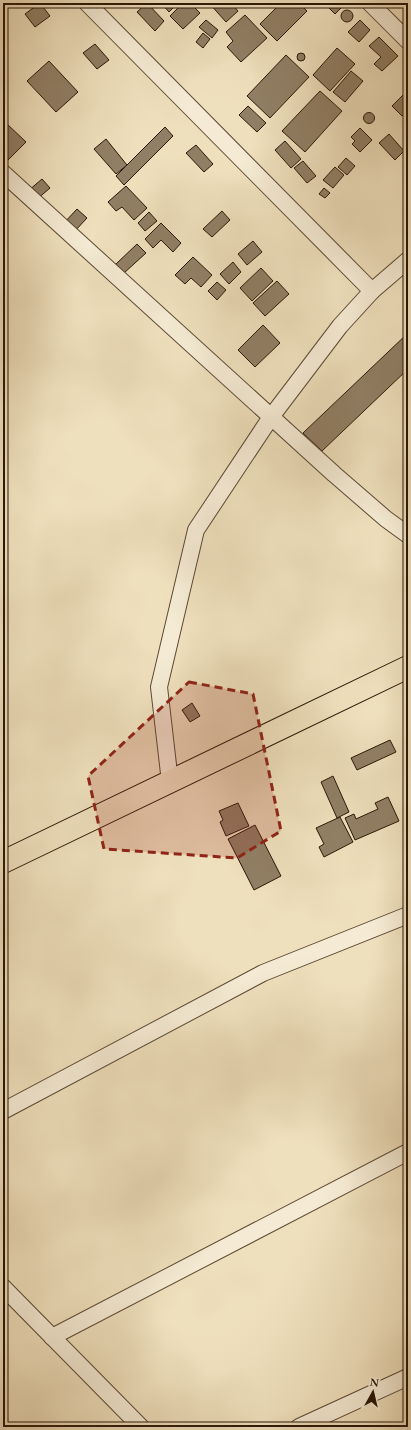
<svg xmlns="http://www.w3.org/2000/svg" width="411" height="1430" font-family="'EB Garamond',serif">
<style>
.building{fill:#917f65;stroke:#2b1606}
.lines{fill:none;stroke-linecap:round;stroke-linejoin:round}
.minor-casing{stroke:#5c4834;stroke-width:18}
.primary-casing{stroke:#2b1606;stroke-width:24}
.minor{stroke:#f5ebd4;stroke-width:16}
.primary{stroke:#efe0bd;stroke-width:22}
.marked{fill:#8f2418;fill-opacity:0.2;stroke:#8f2418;stroke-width:3;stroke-dasharray:8 5;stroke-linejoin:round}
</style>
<rect width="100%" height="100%" fill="#efe0bd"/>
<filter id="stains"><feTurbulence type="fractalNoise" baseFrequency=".005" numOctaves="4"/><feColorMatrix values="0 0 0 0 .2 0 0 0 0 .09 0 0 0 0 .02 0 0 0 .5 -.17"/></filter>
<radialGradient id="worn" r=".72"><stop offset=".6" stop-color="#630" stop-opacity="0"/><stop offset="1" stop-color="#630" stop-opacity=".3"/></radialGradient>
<!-- building -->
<g class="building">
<polygon points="40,3 50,16 35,27 25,14"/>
<polygon points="147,3 164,21 155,31 137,12"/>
<polygon points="161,3 178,3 169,12"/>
<polygon points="183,3 190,3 200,13 183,29 170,16"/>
<polygon points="209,3 231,3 238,11 226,22"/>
<polygon points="281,3 299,3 307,11 277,41 260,24"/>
<polygon points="324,3 346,3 335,14"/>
<circle cx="347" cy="16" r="6"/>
<polygon points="245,15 267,38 241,62 227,47 233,41 226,32"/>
<polygon points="206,20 218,30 212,38 199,27"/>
<polygon points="360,20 370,30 359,42 348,32"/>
<polygon points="203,33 210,39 203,48 196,42"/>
<polygon points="379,37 398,56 382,71 374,64 381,57 369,46"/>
<polygon points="95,44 109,60 97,69 83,53"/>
<polygon points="337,48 355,64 330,91 313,75"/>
<circle cx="301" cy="57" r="4"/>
<polygon points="286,55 309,77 270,118 247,96"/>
<polygon points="49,61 78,92 56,112 27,81"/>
<polygon points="351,71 363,81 345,102 333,92"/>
<polygon points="408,90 408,110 402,116 392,106"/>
<polygon points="320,91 342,111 305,152 282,131"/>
<polygon points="248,106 266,123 257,132 239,115"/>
<circle cx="369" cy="118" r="5.5"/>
<polygon points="7,124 26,142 3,165 3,128"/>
<polygon points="165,127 173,136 124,185 116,176"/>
<polygon points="360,128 372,140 360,152 352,144 355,141 351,137"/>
<polygon points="389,134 404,151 395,160 379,143"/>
<polygon points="106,139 127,165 116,174 94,149"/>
<polygon points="285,141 301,159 291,168 275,150"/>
<polygon points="196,145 213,164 204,172 186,153"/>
<polygon points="346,158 355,166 347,175 338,167"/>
<polygon points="303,161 316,176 307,183 294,168"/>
<polygon points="335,167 344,175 333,188 323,180"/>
<polygon points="42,179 50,188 36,200 28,191"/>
<polygon points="126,186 147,208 134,220 122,207 116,211 108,202"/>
<polygon points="324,188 330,193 325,198 319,194"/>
<polygon points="77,209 87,218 73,233 63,224"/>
<polygon points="222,211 230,220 212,237 203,229"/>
<polygon points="149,212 157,221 145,231 138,223"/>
<polygon points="161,223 181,243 173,252 161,240 153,248 145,239"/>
<polygon points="253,241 262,252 247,265 238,254"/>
<polygon points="137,244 146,253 124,273 116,264"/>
<polygon points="193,257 212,275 201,287 191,278 185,284 175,275"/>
<polygon points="233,262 241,272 229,284 220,274"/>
<polygon points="261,268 273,281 252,301 240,288"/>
<polygon points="277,281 289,294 265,316 253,303"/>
<polygon points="217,282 226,290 217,300 208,291"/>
<polygon points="263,325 280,343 255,367 238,350"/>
<polygon points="408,333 408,369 322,451 303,433"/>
<polygon points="192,703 200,716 190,722 182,710"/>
<polygon points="390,740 396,752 357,770 351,758"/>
<polygon points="333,776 349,812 337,818 321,782"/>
<polygon points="388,797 399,821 355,840 345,818 354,814 356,819 378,809 375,803"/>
<polygon points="238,803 249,826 226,836 220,822 223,820 219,811"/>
<polygon points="340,817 353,842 324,857 319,847 324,844 316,828"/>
<polygon points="255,825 281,876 254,890 228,839"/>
</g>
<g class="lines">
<defs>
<g id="minor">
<polyline points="87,3 372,291"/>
<polyline points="370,3 408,41"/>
<polyline points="3,173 334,474 386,519 408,535"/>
<polyline points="170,782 159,687 196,530 271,417 340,326 372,291 408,260"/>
<polyline points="3,1111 263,973 408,915"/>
<polyline points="3,1287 141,1427"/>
<polyline points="52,1337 408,1152"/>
<polyline points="299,1427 408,1377"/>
</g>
<polyline id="primary" points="3,862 408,667"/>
</defs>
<!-- minor casing -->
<use href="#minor" class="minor-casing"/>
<!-- primary casing -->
<use href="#primary" class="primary-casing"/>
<!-- minor -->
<use href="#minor" class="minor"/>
<!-- primary -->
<use href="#primary" class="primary"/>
</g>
<!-- marked area -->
<path class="marked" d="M189,682L253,694L281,831L237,858L104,849L88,776Z"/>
<!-- margin -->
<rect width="411" height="1430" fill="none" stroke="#efe0bd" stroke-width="16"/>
<rect x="4" y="4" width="403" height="1422" fill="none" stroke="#2b1606" stroke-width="2"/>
<rect x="8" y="8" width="395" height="1414" fill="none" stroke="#2b1606"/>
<!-- north arrow -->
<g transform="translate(373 1392) rotate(8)" stroke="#f5ebd4" stroke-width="3" paint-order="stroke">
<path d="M0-3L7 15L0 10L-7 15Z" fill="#2b1606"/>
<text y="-6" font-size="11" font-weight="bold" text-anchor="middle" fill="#2b1606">N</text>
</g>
<rect width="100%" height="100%" filter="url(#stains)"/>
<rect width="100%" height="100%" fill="url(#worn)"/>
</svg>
